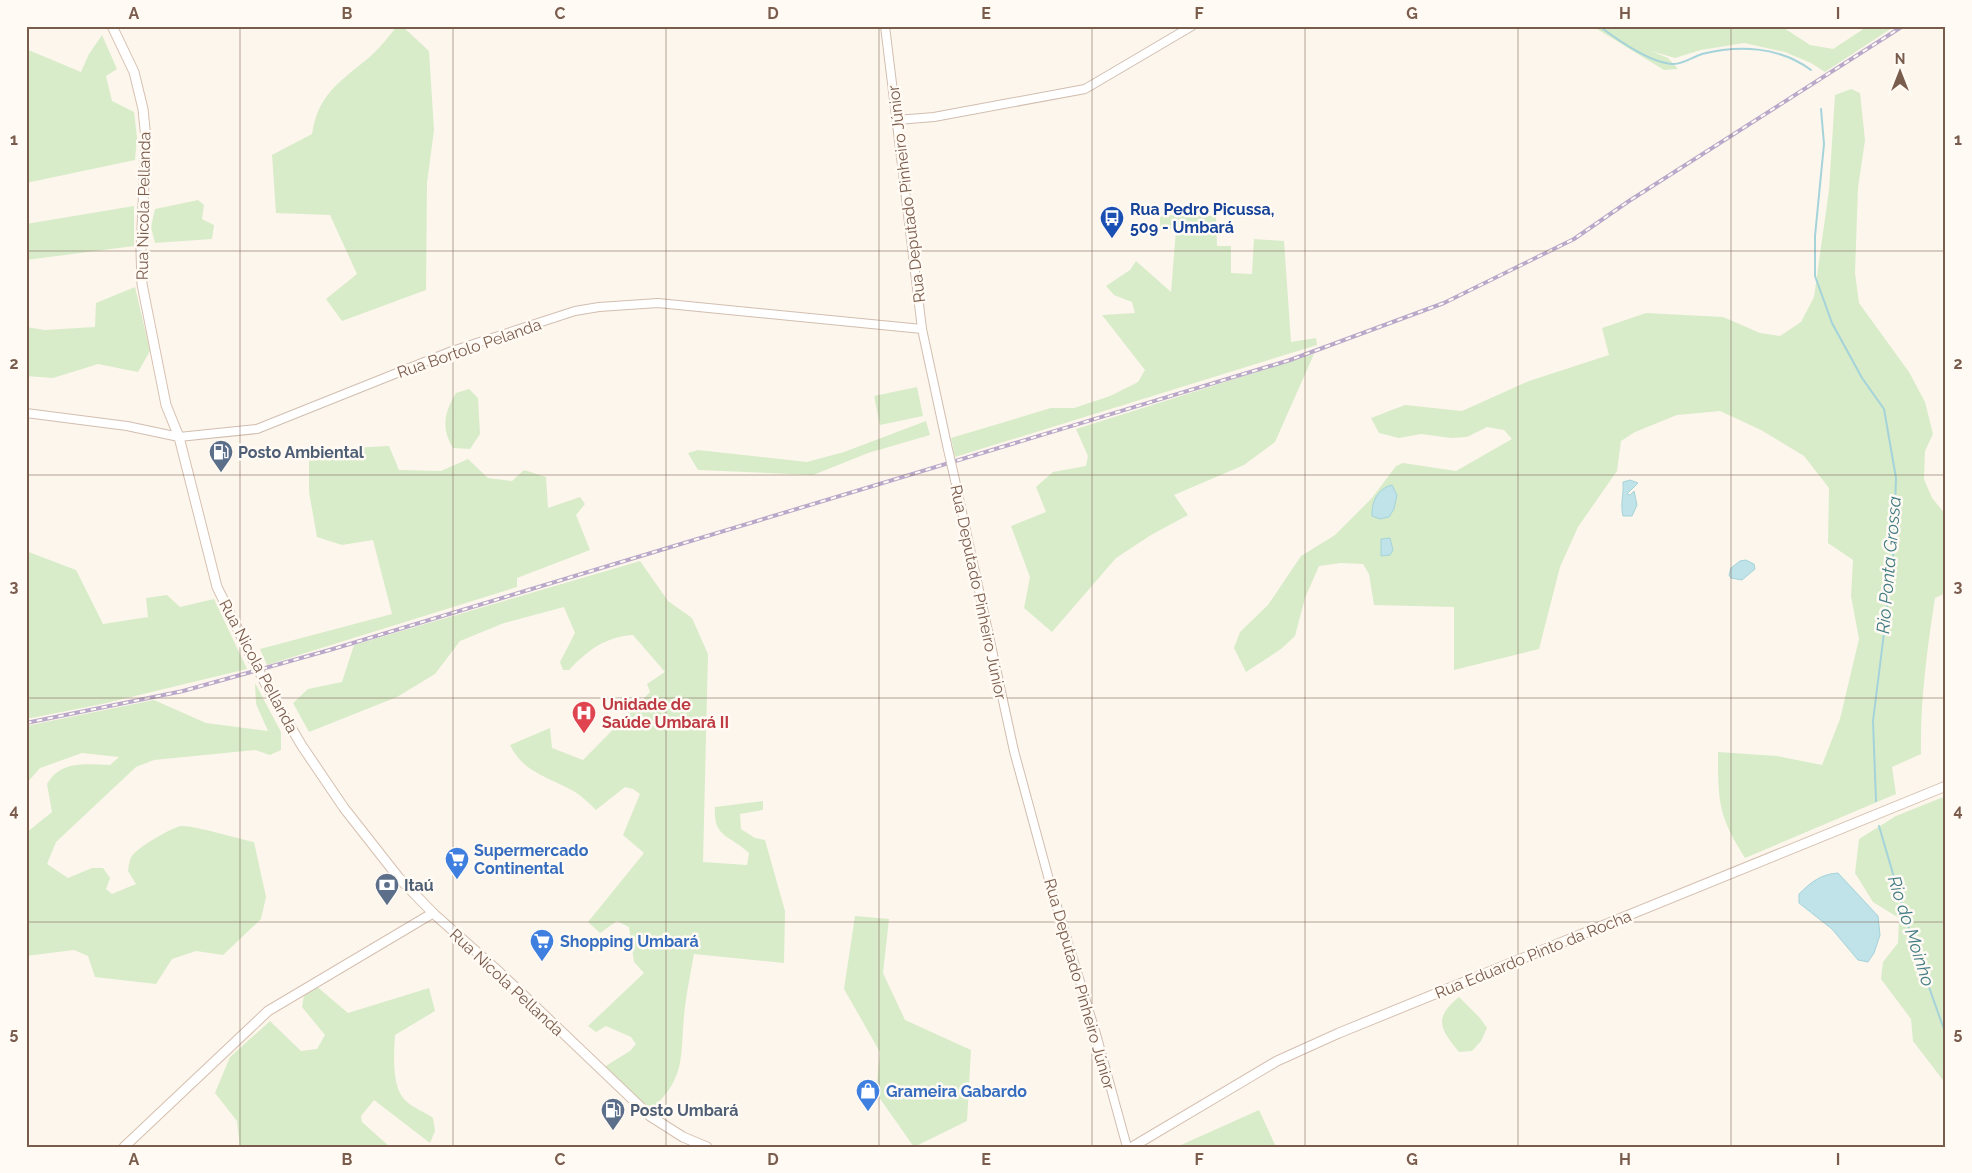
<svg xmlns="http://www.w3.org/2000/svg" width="1972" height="1173" font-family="Raleway,sans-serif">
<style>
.green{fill:#d8ecc9}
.water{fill:#bfe3e8;stroke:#a5d3da}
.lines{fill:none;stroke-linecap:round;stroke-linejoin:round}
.stream{stroke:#a5d3da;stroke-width:2}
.tertiary-casing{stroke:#d1beb0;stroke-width:10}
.secondary-casing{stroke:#d6c0b0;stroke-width:11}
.tertiary{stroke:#fff;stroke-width:8}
.secondary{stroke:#fff;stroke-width:9}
.rail-casing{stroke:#b9a8c9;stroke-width:4}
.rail{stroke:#fffaf3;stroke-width:2;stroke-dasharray:5.5;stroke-linecap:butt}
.tertiary-bridge-casing{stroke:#d1beb0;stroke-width:10;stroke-linecap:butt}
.secondary-bridge-casing{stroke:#d6c0b0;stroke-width:11;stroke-linecap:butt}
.tertiary-bridge{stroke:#fff;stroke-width:8}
.secondary-bridge{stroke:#fff;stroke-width:9}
.grid{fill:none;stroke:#7a5c4d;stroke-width:1;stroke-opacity:0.55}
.labels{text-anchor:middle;stroke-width:5;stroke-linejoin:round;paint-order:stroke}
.street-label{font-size:16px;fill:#7a5c4d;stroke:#fffaf3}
.transit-label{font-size:16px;font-weight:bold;fill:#164399;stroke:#fffaf3;text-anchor:start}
.service-label{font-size:16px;font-weight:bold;fill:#4e5e75;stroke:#fffaf3;text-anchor:start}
.health-label{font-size:16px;font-weight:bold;fill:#be3a42;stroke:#fffaf3;text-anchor:start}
.shop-label{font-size:16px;font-weight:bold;fill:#366cbe;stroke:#fffaf3;text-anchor:start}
.water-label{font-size:18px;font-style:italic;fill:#437c86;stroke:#fffaf3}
.neatline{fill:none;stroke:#7a5c4d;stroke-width:2}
.grid-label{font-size:16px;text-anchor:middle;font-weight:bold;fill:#7a5c4d}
</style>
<rect width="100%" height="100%" fill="#fdf6ec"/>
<!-- green -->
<g class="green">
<path d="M397,26H402L429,51L434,130L427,183L426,290L342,321L326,299L357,274L330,215L276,213L272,155L312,134C319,90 344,80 374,53C382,45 390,35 397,26Z"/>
<polygon points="1592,26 1781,26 1810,45 1833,49 1868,26 1895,26 1825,72 1811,63 1785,52 1744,43 1701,50 1675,58 1651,51 1668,58 1678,69 1664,70"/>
<polygon points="102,35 117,69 106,76 112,101 134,112 137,137 135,160 26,183 26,49 81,72 89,54"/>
<path d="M1851,89L1860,93L1865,140L1858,188L1855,273L1859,303L1909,372L1925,402L1933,434L1925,451L1924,479L1932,498L1946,515V593L1935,598C1927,650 1920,701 1921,754L1892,767L1896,794L1745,858C1718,815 1718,802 1718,752L1777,756L1822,765L1840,719L1859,639L1851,596L1853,560L1828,543L1829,488L1804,456L1761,430L1720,411L1677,415L1635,432L1621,441L1617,471L1578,527L1560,567L1539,649L1454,670V607L1374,605L1369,574L1363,564L1341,563L1319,566L1305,598L1295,636L1281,649L1246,672L1234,648L1240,632L1268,605L1301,556L1335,535L1372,498L1396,466L1403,463L1456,471L1512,439L1504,430L1487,427L1467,437L1451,438L1421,434L1399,438L1379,433L1371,418L1405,405L1462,411L1529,381L1609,355L1602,328L1646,313L1723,317L1760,333L1780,336L1801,322L1814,297L1829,190L1835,95Z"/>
<polygon points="198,200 204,205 202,219 214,225 212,239 155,243 151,227 155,209"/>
<polygon points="134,206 134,246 26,260 26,224"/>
<polygon points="1160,215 1216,216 1217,246 1231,246 1231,273 1252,274 1254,239 1284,241 1291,342 1316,338 1317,345 955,457 951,438 1051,408 1074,408 1110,396 1138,382 1145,370 1102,315 1135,313 1132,302 1114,295 1106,286 1130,270 1136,261 1171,292 1176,230 1160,227"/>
<polygon points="135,287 150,351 138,372 98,364 53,378 26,376 26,327 45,330 95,327 96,303"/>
<polygon points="1314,354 1275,442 1244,465 1174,495 1188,515 1151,535 1116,558 1052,632 1024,608 1030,577 1011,526 1046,512 1036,487 1053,472 1086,466 1088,456 1076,429"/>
<polygon points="917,387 923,416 880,425 874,396"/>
<path d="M469,389L478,398L480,434L470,449L453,448C441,428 444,413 456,393Z"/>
<polygon points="926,421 930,435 868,453 813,475 698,470 688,453 698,450 807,462 844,452"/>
<polygon points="389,446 399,470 441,471 468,459 488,478 512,481 524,470 546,477 548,508 580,497 585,504 576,515 590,550 517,578 517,587 267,665 260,649 392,614 373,540 342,545 317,537 309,492 309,455 333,449"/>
<polygon points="26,551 76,570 103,624 148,617 146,598 167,595 180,607 214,599 247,669 102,704 26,719"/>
<path d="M640,561L668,601L692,618L708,654L703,862L747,865L749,853C729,834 713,838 715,807L763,801V810L740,814L741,829L755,838L765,840L785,911L784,963L694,954C691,972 687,989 685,1007C679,1054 689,1077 649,1111L604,1067L630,1051L636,1044L631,1037L606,1026L596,1032L588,1026L644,973L634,962L629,927L617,921L600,933L588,922L644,853L623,835L640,794L633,789L625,787L596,810C590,804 583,797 575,792C551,778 523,773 510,745L550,728L552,748L583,760L650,692L647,684L665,672L633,635C605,637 588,650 569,670H563L560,662L575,633L564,607L504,623L460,641L435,674L397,697L309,732L293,703L308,689L342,682L354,645Z"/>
<path d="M255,683L281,732V750L270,755L255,750L154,760L136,767L56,842L47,864L68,878L92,868H103L110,878L106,889L112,894L136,884L128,871C129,866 129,860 132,856C138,847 171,828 181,826C193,825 239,839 254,842L266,897L261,919L223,955L196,951L172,959L156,984L95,977L88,956L74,950L26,956V833L52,812L47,784C61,760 85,764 110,765L119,757L82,753L40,768L26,784V726L154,700L206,723L268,731L256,704Z"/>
<polygon points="1946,796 1946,1084 1913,1041 1911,1019 1881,979 1883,962 1898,943 1899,918 1873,902 1855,873 1859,839 1896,816"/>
<polygon points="855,916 889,919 883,973 905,1020 971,1050 967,1121 914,1147 876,1093 880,1052 844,989"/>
<path d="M315,985L348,1013L429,988L435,1011L395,1035C394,1053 391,1088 406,1101C413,1108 425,1112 433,1118L435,1131L430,1143L374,1100L361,1116L362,1122L390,1147H240L237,1121L215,1093L230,1057L270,1021L301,1051L317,1049L325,1035L302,1007L304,995Z"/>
<path d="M1459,997L1480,1018L1487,1028L1481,1041L1472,1051L1459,1052C1440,1029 1433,1018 1459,997Z"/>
<polygon points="1259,1110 1276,1147 1182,1147 1181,1145"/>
</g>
<!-- water -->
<g class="water">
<path d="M1630,480L1638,483L1627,494L1630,495L1634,491L1637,505L1632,516H1623C1620,504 1624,494 1623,482Z"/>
<path d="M1392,485L1397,495L1394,509L1389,517L1380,519L1372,516C1371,502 1378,488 1392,485Z"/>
<polygon points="1390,538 1393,550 1390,555 1381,556 1381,539"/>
<polygon points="1746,560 1754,564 1755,569 1742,580 1731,578 1729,575 1731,568 1740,561"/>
<path d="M1838,873L1878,916L1880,935L1874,953L1868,962L1858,960L1832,929L1799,903V894C1811,882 1821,874 1838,873Z"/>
</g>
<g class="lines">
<!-- stream -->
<g class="stream">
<path d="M1599,26C1618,40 1650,63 1673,64C1681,65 1693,57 1702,54C1738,45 1779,46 1811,70"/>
<polyline points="1821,109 1824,144 1815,236 1815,276 1832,323 1862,378 1884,409 1896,478 1893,561 1873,721 1876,801"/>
<polyline points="1879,826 1913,942 1946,1035"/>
</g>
<defs>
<g id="tertiary">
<polyline points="885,26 922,329 947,445"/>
<polyline points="897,120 934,117 1085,89 1192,26"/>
<polyline points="26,413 127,426 179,437 257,429 452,351 575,311 599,307 658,303 922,329"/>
<polyline points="955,480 1014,751 1051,887 1096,1034 1127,1147"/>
</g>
<g id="secondary">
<polyline points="112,26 134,72 143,109 146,139 141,250 142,284 166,405 179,437 217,587 249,652"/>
<polyline points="270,692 302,746 344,808 399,878 433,913 496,969 650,1116 683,1137 707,1147"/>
<polyline points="124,1147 268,1011 433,913"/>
<polyline points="1132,1147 1277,1061 1339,1033 1946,786"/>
</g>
</defs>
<!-- tertiary casing -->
<use href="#tertiary" class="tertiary-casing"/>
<!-- secondary casing -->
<use href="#secondary" class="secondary-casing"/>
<!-- tertiary -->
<use href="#tertiary" class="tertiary"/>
<!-- secondary -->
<use href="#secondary" class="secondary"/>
<defs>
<polyline id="rail" points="26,723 183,691 333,649 1290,360 1444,303 1574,239 1629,201 1903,26"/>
</defs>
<!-- rail casing -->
<use href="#rail" class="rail-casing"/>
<!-- rail -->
<use href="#rail" class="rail"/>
<defs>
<polyline id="tertiary-bridge" points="947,445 955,480"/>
<polyline id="secondary-bridge" points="249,652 270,692"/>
</defs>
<!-- tertiary-bridge casing -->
<use href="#tertiary-bridge" class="tertiary-bridge-casing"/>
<!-- secondary-bridge casing -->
<use href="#secondary-bridge" class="secondary-bridge-casing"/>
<!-- tertiary-bridge -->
<use href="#tertiary-bridge" class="tertiary-bridge"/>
<!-- secondary-bridge -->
<use href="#secondary-bridge" class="secondary-bridge"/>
</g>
<!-- grid -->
<path class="grid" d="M240,26V1147M453,26V1147M666,26V1147M879,26V1147M1092,26V1147M1305,26V1147M1518,26V1147M1731,26V1147M26,251H1946M26,475H1946M26,698H1946M26,922H1946"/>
<!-- icons -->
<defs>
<symbol id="bus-pin" viewBox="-11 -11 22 30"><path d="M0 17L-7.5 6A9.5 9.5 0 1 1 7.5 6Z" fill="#1a4fb4" stroke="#fffaf3"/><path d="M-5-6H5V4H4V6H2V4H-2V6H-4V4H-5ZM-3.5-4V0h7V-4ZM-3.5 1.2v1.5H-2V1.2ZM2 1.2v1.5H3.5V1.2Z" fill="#fff"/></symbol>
<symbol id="fuel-pin" viewBox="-11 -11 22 30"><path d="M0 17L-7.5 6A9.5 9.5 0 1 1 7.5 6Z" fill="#5c6f8a" stroke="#fffaf3"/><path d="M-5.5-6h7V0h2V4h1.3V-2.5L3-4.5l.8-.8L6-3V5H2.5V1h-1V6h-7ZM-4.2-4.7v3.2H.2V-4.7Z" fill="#fff"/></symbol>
<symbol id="hospital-pin" viewBox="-11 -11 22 30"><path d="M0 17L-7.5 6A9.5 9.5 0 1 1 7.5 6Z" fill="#e0444e" stroke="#fffaf3"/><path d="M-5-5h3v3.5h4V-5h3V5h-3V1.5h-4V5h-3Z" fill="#fff"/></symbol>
<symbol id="supermarket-pin" viewBox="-11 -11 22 30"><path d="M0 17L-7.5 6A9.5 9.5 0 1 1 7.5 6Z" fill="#3f7fe0" stroke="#fffaf3"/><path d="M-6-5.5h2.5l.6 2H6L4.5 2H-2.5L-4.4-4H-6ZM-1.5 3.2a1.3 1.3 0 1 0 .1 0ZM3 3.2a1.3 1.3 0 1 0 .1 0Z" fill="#fff"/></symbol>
<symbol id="bank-pin" viewBox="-11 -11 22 30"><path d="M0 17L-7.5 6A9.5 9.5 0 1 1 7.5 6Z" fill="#5c6f8a" stroke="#fffaf3"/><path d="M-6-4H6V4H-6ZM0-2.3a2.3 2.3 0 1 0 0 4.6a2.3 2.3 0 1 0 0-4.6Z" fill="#fff"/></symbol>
<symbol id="shop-pin" viewBox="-11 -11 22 30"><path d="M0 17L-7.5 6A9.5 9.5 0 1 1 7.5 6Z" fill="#3f7fe0" stroke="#fffaf3"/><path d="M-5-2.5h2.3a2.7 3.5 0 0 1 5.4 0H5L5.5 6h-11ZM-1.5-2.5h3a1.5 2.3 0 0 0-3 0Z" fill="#fff"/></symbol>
</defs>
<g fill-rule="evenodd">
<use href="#bus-pin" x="1098" y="204" width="28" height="38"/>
<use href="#fuel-pin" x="207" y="438" width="28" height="38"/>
<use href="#hospital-pin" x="570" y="699" width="28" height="38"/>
<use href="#supermarket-pin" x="443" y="845" width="28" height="38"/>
<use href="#bank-pin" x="373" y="871" width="28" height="38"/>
<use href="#supermarket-pin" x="528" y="927" width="28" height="38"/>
<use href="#shop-pin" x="854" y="1077" width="28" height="38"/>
<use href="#fuel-pin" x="599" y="1096" width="28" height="38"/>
</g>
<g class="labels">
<!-- street labels -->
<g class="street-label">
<text transform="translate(906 194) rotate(-97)" y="6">Rua Deputado Pinheiro Júnior</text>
<text transform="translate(143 206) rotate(-89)" y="6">Rua Nicola Pellanda</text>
<text transform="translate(469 348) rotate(-19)" y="6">Rua Bortolo Pelanda</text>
<text transform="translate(979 592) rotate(78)" y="6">Rua Deputado Pinheiro Júnior</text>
<text transform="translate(259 666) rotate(62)" y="6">Rua Nicola Pellanda</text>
<text transform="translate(1533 954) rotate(-22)" y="6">Rua Eduardo Pinto da Rocha</text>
<text transform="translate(507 982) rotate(43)" y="6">Rua Nicola Pellanda</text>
<text transform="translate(1080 984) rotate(74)" y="6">Rua Deputado Pinheiro Júnior</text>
</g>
<!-- transit labels -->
<g class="transit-label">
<text x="1130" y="215">Rua Pedro Picussa,<tspan x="1130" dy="18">509 - Umbará</tspan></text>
</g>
<!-- service labels -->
<g class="service-label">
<text x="238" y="458">Posto Ambiental</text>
<text x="404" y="891">Itaú</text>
<text x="630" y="1116">Posto Umbará</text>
</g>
<!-- health labels -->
<g class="health-label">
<text x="602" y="710">Unidade de<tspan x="602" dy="18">Saúde Umbará II</tspan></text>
</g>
<!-- shop labels -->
<g class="shop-label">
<text x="474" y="856">Supermercado<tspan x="474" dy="18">Continental</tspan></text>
<text x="560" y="947">Shopping Umbará</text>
<text x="886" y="1097">Grameira Gabardo</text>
</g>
<!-- water labels -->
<g class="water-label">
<text transform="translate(1889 565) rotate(-85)" y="6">Rio Ponta Grossa</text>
<text transform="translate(1911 931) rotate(72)" y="6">Rio do Moinho</text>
</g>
</g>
<!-- border -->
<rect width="1972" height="1173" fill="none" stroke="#fffaf3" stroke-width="55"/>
<!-- north arrow -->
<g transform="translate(1900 72)" stroke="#fffaf3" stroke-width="4" paint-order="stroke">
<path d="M0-4L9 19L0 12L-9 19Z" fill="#7a5c4d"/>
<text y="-8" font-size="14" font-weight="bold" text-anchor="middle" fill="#7a5c4d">N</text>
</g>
<rect x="28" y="28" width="1916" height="1118" class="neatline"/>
<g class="grid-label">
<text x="134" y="19">A</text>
<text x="347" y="19">B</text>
<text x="560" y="19">C</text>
<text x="773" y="19">D</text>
<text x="986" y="19">E</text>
<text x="1199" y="19">F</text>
<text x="1412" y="19">G</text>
<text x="1625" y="19">H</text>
<text x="1838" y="19">I</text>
<text x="14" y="145">1</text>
<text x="1958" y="145">1</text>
<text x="14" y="369">2</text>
<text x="1958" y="369">2</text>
<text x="14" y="592">3</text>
<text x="1958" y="592">3</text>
<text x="14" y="816">4</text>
<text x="1958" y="816">4</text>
<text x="14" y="1039">5</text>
<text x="1958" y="1039">5</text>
<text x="134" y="1165">A</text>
<text x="347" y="1165">B</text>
<text x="560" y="1165">C</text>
<text x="773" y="1165">D</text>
<text x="986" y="1165">E</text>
<text x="1199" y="1165">F</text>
<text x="1412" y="1165">G</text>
<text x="1625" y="1165">H</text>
<text x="1838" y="1165">I</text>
</g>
</svg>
